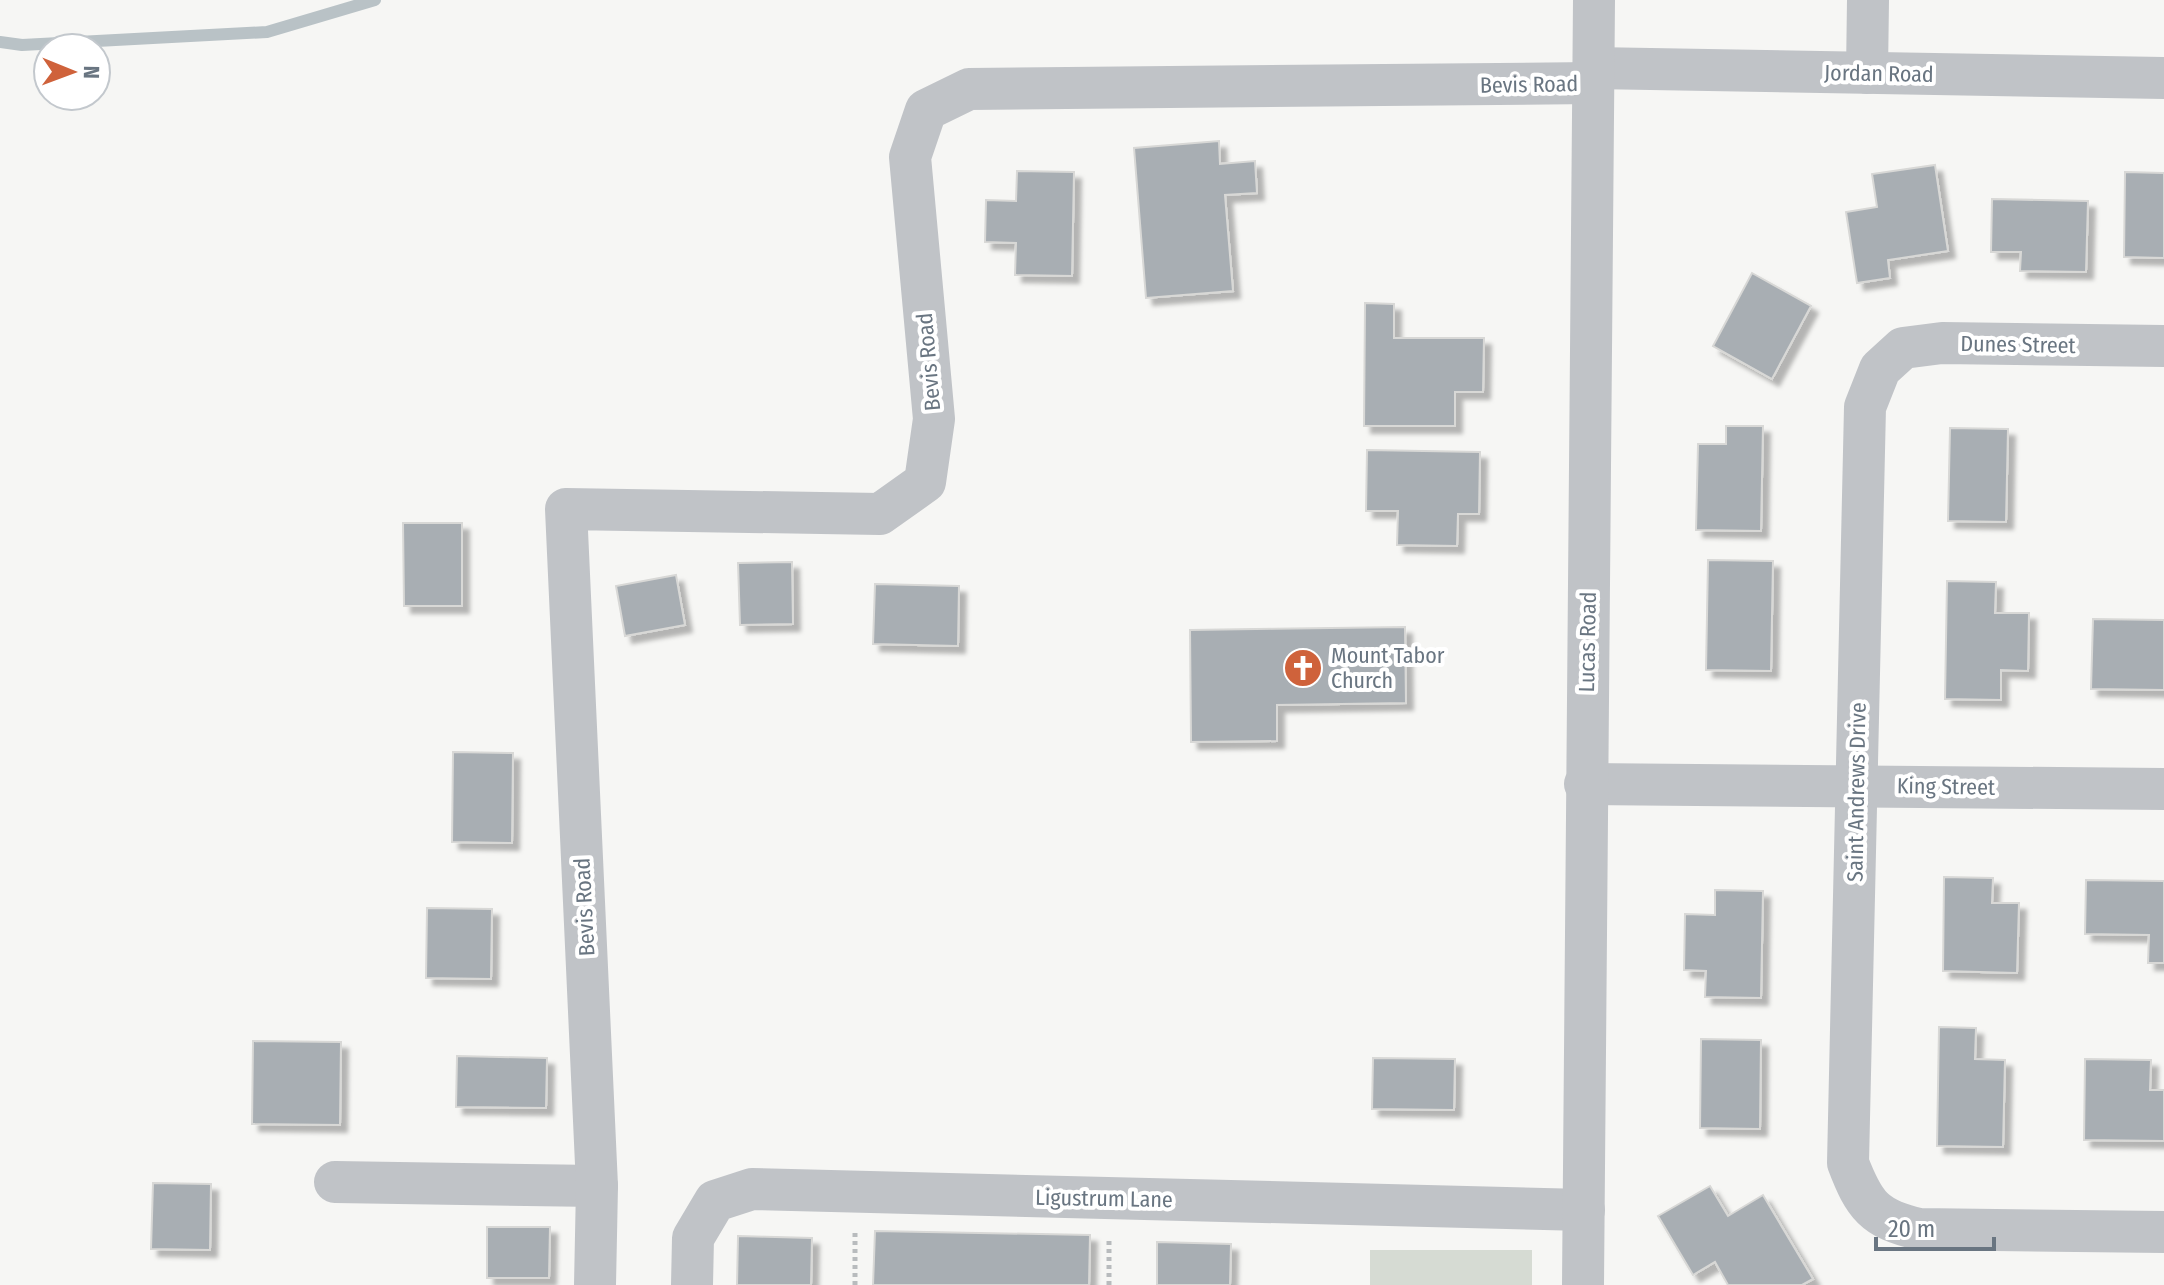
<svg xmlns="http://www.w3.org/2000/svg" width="2164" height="1285" font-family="'Fira Sans Condensed',sans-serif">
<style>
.green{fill:#d6dbd3}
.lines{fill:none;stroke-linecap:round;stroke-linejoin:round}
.stream{stroke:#b9c2c6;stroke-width:12}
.building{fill:#a8aeb3;stroke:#d8d8d6;stroke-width:2;filter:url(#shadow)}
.path{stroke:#b8bbbd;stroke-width:5;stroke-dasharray:4 4;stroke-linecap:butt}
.minor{stroke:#c0c3c7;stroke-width:42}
.labels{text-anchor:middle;stroke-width:8;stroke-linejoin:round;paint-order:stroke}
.street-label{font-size:22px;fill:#697581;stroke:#fff}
.poi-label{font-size:22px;fill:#697581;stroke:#fff;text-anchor:start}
</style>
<defs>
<filter id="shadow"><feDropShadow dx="7" dy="7" stdDeviation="2" flood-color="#0004"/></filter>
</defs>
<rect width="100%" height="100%" fill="#f6f6f4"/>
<!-- green -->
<rect class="green" x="1370" y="1250" width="162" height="35"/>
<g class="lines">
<!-- stream -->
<polyline class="stream" points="0,42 22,45 267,32 375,0"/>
</g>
<!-- building -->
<g class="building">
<polygon points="1219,141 1220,164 1255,161 1257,193 1225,195 1233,291 1146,298 1134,148"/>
<polygon points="1935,165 1948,251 1888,260 1890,278 1857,283 1846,212 1877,207 1872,174"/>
<polygon points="1017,171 1074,172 1072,276 1015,275 1016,243 985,242 986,200 1016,201"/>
<polygon points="2125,172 2164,173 2164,258 2124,257"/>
<polygon points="1992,199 2088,201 2086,272 2020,271 2021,252 1991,252"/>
<polygon points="1752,273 1811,306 1772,379 1713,346"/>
<polygon points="1365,303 1394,304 1394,338 1484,338 1483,392 1455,392 1455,426 1364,426"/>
<polygon points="1726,426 1763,426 1761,531 1696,530 1698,444 1726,444"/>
<polygon points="1950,428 2008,429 2006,522 1948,521"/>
<polygon points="1367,450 1480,452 1479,514 1458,514 1457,546 1397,545 1398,511 1366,511"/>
<polygon points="403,523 462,523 462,606 404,606"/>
<polygon points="1708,560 1773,561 1771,671 1706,670"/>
<polygon points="792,562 793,624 740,625 738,563"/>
<polygon points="676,575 685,625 625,636 616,586"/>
<polygon points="1947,581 1996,582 1995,613 2029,613 2028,671 2001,670 2001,700 1945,699"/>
<polygon points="875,584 959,586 958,646 873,644"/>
<polygon points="2093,619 2164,620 2164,690 2091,689"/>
<polygon points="1405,627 1406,703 1277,705 1277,741 1191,742 1190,630"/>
<polygon points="453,752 513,753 512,843 452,842"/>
<polygon points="1944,877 1993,878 1992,903 2019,903 2017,973 1943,971"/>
<polygon points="2086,880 2164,881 2164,963 2148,963 2149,935 2085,934"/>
<polygon points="1715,890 1763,891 1761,998 1705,997 1706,971 1684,970 1685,914 1715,915"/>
<polygon points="427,908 492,909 491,979 426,978"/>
<polygon points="1939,1027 1976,1028 1975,1059 2005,1060 2003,1147 1937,1146"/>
<polygon points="1701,1039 1761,1040 1760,1129 1700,1128"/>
<polygon points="253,1041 341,1042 340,1125 252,1124"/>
<polygon points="457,1056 547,1058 546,1108 456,1107"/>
<polygon points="1373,1058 1455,1059 1454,1110 1372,1109"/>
<polygon points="2085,1059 2151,1060 2150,1090 2164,1090 2164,1141 2084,1140"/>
<polygon points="153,1183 211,1184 210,1250 151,1249"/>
<polygon points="1710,1186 1728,1216 1763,1195 1813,1279 1802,1285 1728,1285 1715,1262 1693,1275 1658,1216"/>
<polygon points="487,1227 550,1227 549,1278 487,1278"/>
<polygon points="875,1231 1090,1235 1089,1285 873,1285"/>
<polygon points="738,1236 812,1238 811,1285 737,1285"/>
<polygon points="1157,1242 1231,1244 1230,1285 1157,1285"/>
</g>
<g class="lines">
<!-- path -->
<g class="path">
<polyline points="855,1285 855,1232"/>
<polyline points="1109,1285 1109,1239"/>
</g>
<!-- minor -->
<g class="minor">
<polyline points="1593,68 2164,78"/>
<polyline points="1867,73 1868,0"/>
<path d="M2164,346L1942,343L1903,348L1880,369L1865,407L1848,1163C1864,1205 1874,1219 1919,1229L2164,1232"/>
<polyline points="1585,784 2164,789"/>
<polyline points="335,1182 597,1186"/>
<polyline points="595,1285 597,1186 566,509 880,514 925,482 934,419 910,157 926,110 969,89 1593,83"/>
<polyline points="692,1285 693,1238 715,1201 752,1189 1584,1210"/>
<polyline points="1583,1285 1594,0"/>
</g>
</g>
<!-- icons -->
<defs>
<symbol id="church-disc" viewBox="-11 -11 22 22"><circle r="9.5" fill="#cf623b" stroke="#fff"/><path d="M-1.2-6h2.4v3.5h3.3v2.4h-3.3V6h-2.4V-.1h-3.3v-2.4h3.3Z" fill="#fff"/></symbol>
</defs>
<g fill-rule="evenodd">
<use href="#church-disc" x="1281" y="646" width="44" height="44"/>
</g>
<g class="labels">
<!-- street labels -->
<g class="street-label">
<text transform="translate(1879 73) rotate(1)" y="8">Jordan Road</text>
<text transform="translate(1529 84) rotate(-1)" y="8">Bevis Road</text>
<text transform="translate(2018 344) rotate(1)" y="8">Dunes Street</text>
<text transform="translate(928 362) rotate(-95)" y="8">Bevis Road</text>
<text transform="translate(1587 642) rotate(-89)" y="8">Lucas Road</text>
<text transform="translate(1946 786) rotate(1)" y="8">King Street</text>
<text transform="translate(1856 792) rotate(-89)" y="8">Saint Andrews Drive</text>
<text transform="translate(584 907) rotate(-93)" y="8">Bevis Road</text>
<text transform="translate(1104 1198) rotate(1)" y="8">Ligustrum Lane</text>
</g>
<!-- poi labels -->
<g class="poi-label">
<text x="1331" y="663">Mount Tabor<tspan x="1331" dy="25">Church</tspan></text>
</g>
</g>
<!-- north arrow -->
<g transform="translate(72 72) rotate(91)"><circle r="38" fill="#ffffff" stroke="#c3c8cd" stroke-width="2"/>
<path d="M0-6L14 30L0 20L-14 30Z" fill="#cf623b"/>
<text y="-12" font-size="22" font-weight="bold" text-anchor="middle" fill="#697581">N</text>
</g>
<!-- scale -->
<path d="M1876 1237v12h118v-12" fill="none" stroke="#697581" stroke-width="4"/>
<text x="1888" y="1237" font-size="24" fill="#697581" stroke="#ffffff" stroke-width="6" paint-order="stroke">20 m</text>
</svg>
